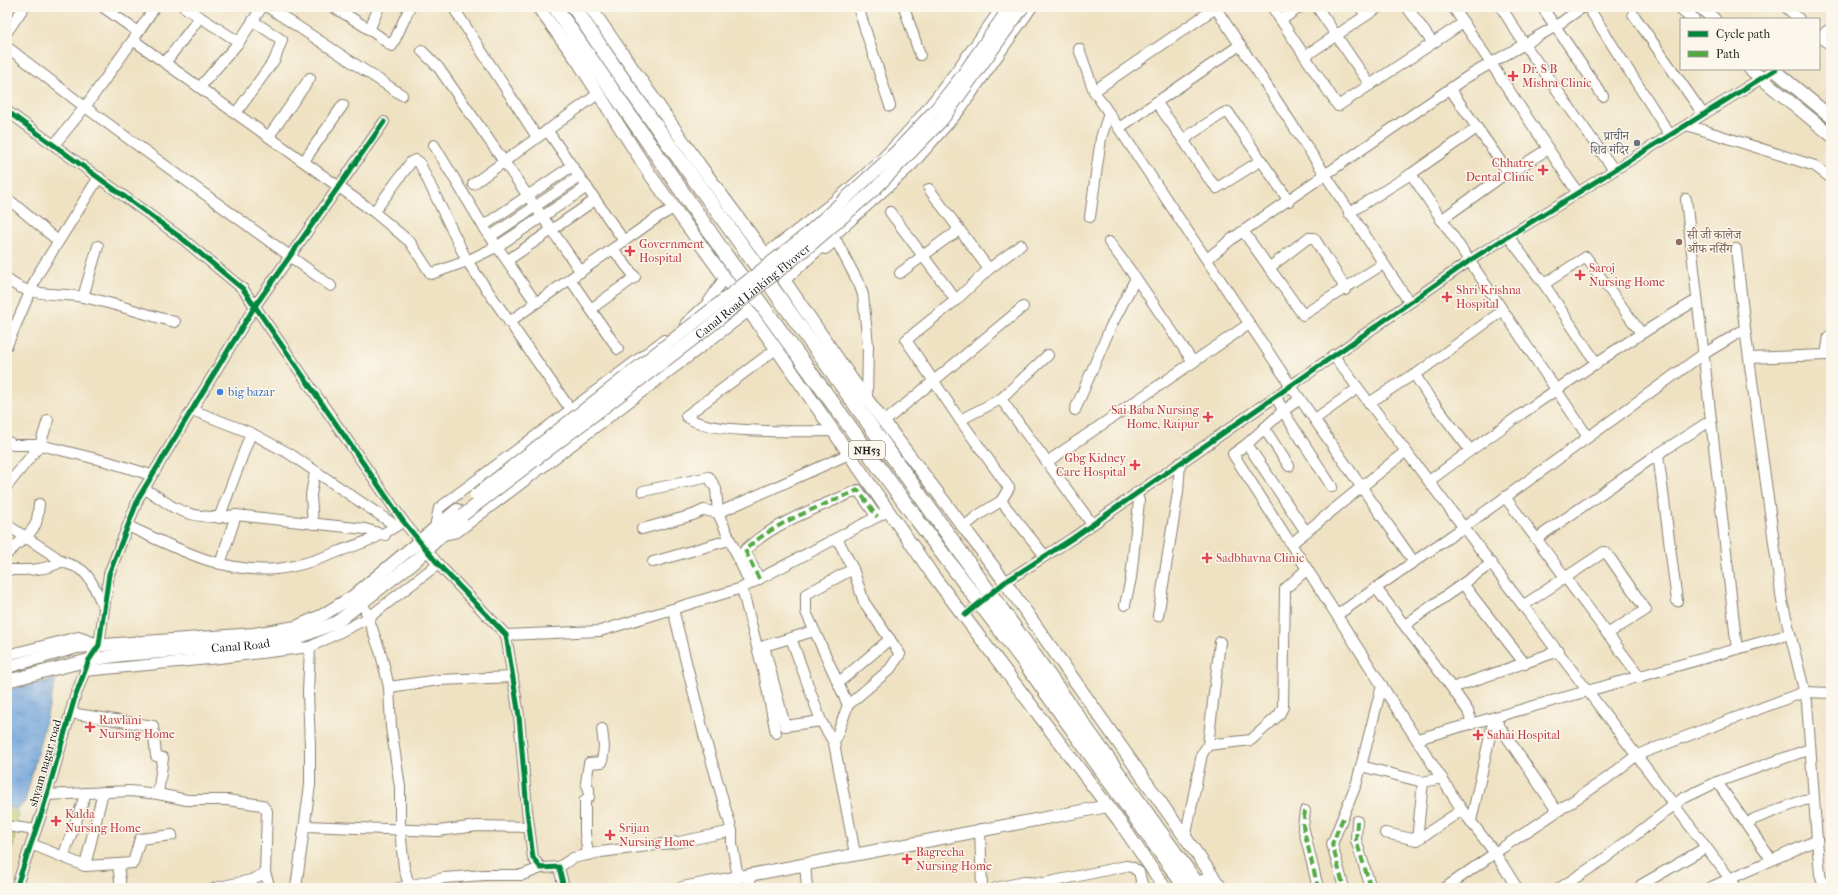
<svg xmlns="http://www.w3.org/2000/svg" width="1838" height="895" font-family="'IM FELL French Canon','Noto Serif Devanagari',serif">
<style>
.grass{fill:url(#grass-tufts);stroke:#6e784a}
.water{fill:url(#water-ripples);stroke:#455e7a}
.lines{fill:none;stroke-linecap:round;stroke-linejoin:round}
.minor-tunnel{stroke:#c5baa2;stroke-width:10;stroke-dasharray:10 5;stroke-linecap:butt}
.minor-casing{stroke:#867f70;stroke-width:12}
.major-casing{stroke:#867f70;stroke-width:14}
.highway-casing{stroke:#867f70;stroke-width:16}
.minor{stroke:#fff;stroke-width:10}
.major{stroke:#fff;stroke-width:12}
.highway{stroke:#fff;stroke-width:14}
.major-bridge-casing{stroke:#867f70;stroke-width:14;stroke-linecap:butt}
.major-bridge{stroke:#fff;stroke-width:12}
.quiet{stroke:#52a943;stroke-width:4;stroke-dasharray:8 4;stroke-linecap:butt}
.cycleway-casing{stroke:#fbf7ec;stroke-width:8}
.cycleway{stroke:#00873e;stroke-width:5}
.health-dot{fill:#e0444e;stroke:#fbf7ec;stroke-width:1.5}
.worship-dot{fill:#6b7280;stroke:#fbf7ec;stroke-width:1.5}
.education-dot{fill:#8d6e63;stroke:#fbf7ec;stroke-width:1.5}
.shop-dot{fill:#3f7fe0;stroke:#fbf7ec;stroke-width:1.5}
.labels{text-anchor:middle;stroke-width:3;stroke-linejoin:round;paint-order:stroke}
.shield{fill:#fbf7ec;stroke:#5f5e5a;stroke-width:1}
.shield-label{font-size:11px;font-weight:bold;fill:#1c1c1c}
.health-label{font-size:12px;fill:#be3a42;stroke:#fbf7ec;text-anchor:start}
.worship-label{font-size:12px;fill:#5b616d;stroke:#fbf7ec;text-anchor:end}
.education-label{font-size:12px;fill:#785e54;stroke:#fbf7ec;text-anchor:start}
.street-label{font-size:12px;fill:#1c1c1c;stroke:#fbf7ec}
.shop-label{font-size:12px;fill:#366cbe;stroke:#fbf7ec;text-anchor:start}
</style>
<defs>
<pattern id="grass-tufts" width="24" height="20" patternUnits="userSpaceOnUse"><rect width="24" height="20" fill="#c1d477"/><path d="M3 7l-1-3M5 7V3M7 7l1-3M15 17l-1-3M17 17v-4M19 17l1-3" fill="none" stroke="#a5b566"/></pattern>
<pattern id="water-ripples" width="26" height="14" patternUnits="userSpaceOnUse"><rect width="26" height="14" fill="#6ea1d9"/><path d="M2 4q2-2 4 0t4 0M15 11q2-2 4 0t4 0" fill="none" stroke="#5a82af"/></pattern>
</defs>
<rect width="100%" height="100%" fill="#fbf7ec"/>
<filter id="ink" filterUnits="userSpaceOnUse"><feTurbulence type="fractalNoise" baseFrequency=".025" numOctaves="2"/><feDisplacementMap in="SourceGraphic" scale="8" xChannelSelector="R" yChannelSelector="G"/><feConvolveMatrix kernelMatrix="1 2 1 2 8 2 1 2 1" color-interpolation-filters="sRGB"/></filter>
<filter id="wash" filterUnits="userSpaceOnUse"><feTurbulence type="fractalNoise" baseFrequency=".012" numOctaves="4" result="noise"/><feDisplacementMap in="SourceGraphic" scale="16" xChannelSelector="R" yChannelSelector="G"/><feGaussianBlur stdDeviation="0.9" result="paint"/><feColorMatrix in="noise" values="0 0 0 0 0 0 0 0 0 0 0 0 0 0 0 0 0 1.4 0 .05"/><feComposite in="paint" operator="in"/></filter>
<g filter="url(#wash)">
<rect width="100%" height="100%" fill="#efe2c3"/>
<!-- grass -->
<polygon class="grass" points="7,810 18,811 13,847 7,846"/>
<!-- water -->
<polygon class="water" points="56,679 25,802 18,809 7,807 7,690"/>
</g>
<g filter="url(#ink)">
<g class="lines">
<!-- minor-tunnel -->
<polyline class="minor-tunnel" points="965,615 1005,582"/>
<defs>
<g id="minor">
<polyline points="103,7 138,32"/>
<polyline points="184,7 239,42 262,7"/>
<polyline points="268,7 402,95"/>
<path d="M333,7C354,19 373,31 392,46L410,7"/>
<polyline points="453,7 537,137"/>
<polyline points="858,7 890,106"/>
<polyline points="904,7 920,55"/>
<polyline points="1215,7 1409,302"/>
<polyline points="1217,7 1094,91 1291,386 1414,562"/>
<polyline points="1272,7 1338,106 1463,23"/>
<polyline points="1317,7 1370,85"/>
<polyline points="1360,7 1366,15"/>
<polyline points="1407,7 1432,42"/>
<polyline points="1453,7 1578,193"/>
<polyline points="1501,7 1525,45 1614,170"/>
<polyline points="1542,7 1603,96"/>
<polyline points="1588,7 1670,135"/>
<polyline points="1786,7 1799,19"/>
<polyline points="1633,14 1703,114"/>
<polyline points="1281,20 1300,7"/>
<polyline points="370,28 379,7"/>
<polyline points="7,32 24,7"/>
<polyline points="135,37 155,7"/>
<polyline points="1819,37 1831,28"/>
<polyline points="1819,37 1831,45"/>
<polyline points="7,47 85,107 331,286"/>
<polyline points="1079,49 1094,91"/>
<polyline points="422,51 438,67 581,272"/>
<polyline points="1305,56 1379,7"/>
<polyline points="165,63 200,17"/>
<polyline points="200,87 239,42"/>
<polyline points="1450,89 1508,172"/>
<polyline points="1156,102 1184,141 1209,179 1217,188 1260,161"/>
<polyline points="7,111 184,240 243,289 403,521 438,564 506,635 519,716 527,810 533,858 541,868 559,867 564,888"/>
<polyline points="236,113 275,59 282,40 253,21"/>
<polyline points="1687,125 1815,166 1831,178"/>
<polyline points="1119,128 1240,45"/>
<polyline points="547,130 624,241"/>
<polyline points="269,136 310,78"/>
<polyline points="1184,141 1191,134 1222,114 1228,112 1289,201"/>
<polyline points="54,145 85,107 133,40 374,212 410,242 431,274 467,261 498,246 587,187"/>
<polyline points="434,145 483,226 536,303"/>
<polyline points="304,161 343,105"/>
<polyline points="1411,174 1588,437"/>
<polyline points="473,184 598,94"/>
<polyline points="929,189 989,269"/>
<polyline points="7,198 58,241"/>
<polyline points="1686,199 1737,649"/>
<polyline points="374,212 411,162 416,160 419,162 467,261 566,403"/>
<polyline points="890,212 956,300 906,340 960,420 1001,399"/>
<polyline points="1349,213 1411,174 1477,128"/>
<polyline points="1090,217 1101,138 1109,113"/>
<polyline points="1441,220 1508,172 1515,170 1548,149"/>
<polyline points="483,226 572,166"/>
<polyline points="1243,231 1303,315 1383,264"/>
<polyline points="491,236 579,177"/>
<polyline points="1508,236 1544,284 1597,364"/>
<polyline points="1109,242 1136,278 1193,362"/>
<polyline points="825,249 834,242 837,242 860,286 863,295 868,345 867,400"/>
<path d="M765,254C818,215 873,173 916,122C947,86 974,46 1002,7"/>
<polyline points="1207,259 1233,238 1467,77 1556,26 1583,7"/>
<polyline points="508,260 595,200"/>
<polyline points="1269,268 1308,238 1314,238 1341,281 1345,290"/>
<polyline points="900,273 947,238 953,235 958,229"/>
<path d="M7,279C29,298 56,292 83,297C114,303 144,314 175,322"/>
<polyline points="570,279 618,349"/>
<polyline points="784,281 912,165 960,110 1032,7"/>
<polyline points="1544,284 1586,257 1641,333"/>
<polyline points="83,297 98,246"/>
<polyline points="956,300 989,269 1021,245"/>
<polyline points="591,309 635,277 613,249"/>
<polyline points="509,322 658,217 674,208"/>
<polyline points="686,323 707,304 725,277"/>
<polyline points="1745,329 1782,601 1807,702 1817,840 1820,874 1824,888"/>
<polyline points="7,345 38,274 99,177"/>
<path d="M776,349L686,416C706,435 804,431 833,431"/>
<polyline points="1048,355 1001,399 1047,462 1249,324"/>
<polyline points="1333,355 1737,888"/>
<polyline points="1750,358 1826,355 1829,336 1831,335"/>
<polyline points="1415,375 1429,397 1470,450"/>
<polyline points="1300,399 1283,411 1332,487"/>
<polyline points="1369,403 1409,377 1415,375 1502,311"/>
<polyline points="192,410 251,433 290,454 396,526"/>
<polyline points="1075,410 1111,326 1136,278"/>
<polyline points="1315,419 1358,388"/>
<polyline points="960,420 1009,488 1001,501 977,516 964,527"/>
<polyline points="884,422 1023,307"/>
<polyline points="1264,428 1289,466"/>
<polyline points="7,441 13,445 40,445 109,462 151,475"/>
<polyline points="1247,444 1283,411 1276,396"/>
<polyline points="1658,454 1677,601"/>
<polyline points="1047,462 1092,524"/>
<path d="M1429,481C1515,417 1604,354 1697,300"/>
<polyline points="7,486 40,445 48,420"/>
<path d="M144,489C155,494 163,501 173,507C192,517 215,519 236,515L365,529L385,535"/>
<polyline points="643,491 709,477 716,489 718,513 750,584"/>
<polyline points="1505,497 1640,677"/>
<polyline points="1001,501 1045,556"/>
<polyline points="219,518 251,433"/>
<polyline points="313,524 311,495 315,472"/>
<path d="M7,525L56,557C62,564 70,563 78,568C91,574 97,595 104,607"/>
<path d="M128,526C174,547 223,574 276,569C298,567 320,559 340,551C365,542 382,537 403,521"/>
<polyline points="435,527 439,508 664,340"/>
<polyline points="642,529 693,515 704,510 718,513 849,454"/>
<polyline points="1306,532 1247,444 1233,454 1462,810 1495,853 1517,888"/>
<polyline points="442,535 457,532 749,311"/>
<polyline points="837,538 853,569 864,602 900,654 890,669 848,705 834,743 855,854"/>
<polyline points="1536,539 1658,454 1710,421"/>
<polyline points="1291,544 1406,451"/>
<path d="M7,554C15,545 33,533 36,523C38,518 38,510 39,504"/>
<polyline points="653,562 729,540"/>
<polyline points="220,564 236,515"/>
<path d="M7,570C24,570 46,571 60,562"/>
<path d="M759,579L745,550C776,521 820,507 858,490L877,517"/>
<polyline points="1005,582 1073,538 1475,257 1776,69"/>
<polyline points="1463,584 1525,664"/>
<polyline points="742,588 765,678 776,733"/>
<polyline points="1376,588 1452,688 1468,711 1472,724"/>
<polyline points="363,603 381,654 389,687 391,727 400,787 400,830 404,868 409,885"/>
<polyline points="1125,605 1131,578 1139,501 1136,493"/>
<polyline points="1524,605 1604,552 1608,555 1646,610 1607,634"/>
<polyline points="673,609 704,735 732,831 732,844 738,877"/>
<polyline points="1337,615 1464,527 1702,355 1745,329 1736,249"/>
<polyline points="1158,616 1178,492 1180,463"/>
<polyline points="1405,625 1492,563"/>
<polyline points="814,631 764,646 785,726 821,721 834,743"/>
<polyline points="506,635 600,631 742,588 888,511"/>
<polyline points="791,638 821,721"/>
<polyline points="7,655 78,637 98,644"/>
<polyline points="85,671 219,658 310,647 368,618 438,564"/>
<polyline points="838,683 890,639"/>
<polyline points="389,687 439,680 513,677"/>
<polyline points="1452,688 1559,651"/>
<polyline points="848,705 806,612 806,594 853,569"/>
<polyline points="70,713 153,726 156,756 163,758 158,794"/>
<polyline points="1417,739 1790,634"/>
<polyline points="1208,745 1251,740 1279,715 1283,707 1285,589 1307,569"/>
<polyline points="1361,766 1423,782 1442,778"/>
<polyline points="1423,782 1417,840 1462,810"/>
<polyline points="1717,782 1771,859"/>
<polyline points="103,792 85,866 118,864"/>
<polyline points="46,795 130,791 158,794 187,800 227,800 262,805 267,811 265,873 270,888"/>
<polyline points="1305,811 1303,826 1318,888"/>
<polyline points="1357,821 1356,840 1371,888"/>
<polyline points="1471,821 1494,718 1557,811"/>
<polyline points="1747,824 1754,819 1804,800 1814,799"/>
<polyline points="7,826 36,830"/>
<polyline points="305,826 438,831 477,826 529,827"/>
<polyline points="980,829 982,888"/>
<polyline points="1385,833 1417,840"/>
<polyline points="1185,839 1202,754 1208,745 1220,642"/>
<polyline points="31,844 85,866"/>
<polyline points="588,855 585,833 585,800 589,797 589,789 586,783 589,763 602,762 604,747 602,729"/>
<polyline points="63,857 86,793"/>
<polyline points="805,864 807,888"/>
<polyline points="559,867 573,858 601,852 679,842 732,831"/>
<polyline points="750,875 750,888"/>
<polyline points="16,888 42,812 75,697 89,660 99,645 109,574 139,497 255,306 384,122"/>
<polyline points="121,888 118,864 133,863 140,839 172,835"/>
<polyline points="215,888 251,880 265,873"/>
<polyline points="296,888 310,785 310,747 308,692 310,647"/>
<polyline points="399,888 444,878 484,875 522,875 541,868"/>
<polyline points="996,888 1024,882 1045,883 1126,866 1132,867 1139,872 1143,888"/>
<polyline points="1344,888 1332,844 1357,782 1382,685"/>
<polyline points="1445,888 1502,848 1606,779 1637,755 1804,692 1831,693"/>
<polyline points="1560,888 1604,859 1682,799 1717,782 1810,749"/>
<polyline points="1639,888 1641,885 1705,848"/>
<polyline points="1709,888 1817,840"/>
</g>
<g id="major">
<polyline points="538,7 577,60 651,176 780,354 932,574 1119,821 1165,888"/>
<polyline points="590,7 699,164 782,277 851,378 1005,582 1221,888"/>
<polyline points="1679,7 1693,19"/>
<polyline points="1700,7 1714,19"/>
<polyline points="1750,69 1831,135"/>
<polyline points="1773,69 1831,117"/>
<polyline points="7,667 77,647 254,634 296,627 321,616 352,597 457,510"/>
<path id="s1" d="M7,681L89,660L121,655L257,645L298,638L337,622L414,562L463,515"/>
<polyline points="682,888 1108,806"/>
</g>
<g id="highway">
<polyline points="555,7 727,257 918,521 1028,667 1186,888"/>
<path d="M574,7C635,101 703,190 768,282C911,485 1055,687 1200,888"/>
<polyline points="1199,886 1211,876"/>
</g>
</defs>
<!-- minor casing -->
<use href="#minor" class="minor-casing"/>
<!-- major casing -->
<use href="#major" class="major-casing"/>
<!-- highway casing -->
<use href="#highway" class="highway-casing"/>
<!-- minor -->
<use href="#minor" class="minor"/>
<!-- major -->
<use href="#major" class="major"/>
<!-- highway -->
<use href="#highway" class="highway"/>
<defs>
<g id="major-bridge">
<polyline points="476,495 806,235 896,152 936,109 962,76 1010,7"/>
<path id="s2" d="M463,515L704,331L813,243L875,189L942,120L1023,7"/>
</g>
</defs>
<!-- major-bridge casing -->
<use href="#major-bridge" class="major-bridge-casing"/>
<!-- major-bridge -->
<use href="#major-bridge" class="major-bridge"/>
<!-- quiet -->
<g class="quiet">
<path d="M759,579L745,550C776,521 820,507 858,490L877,517"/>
<polyline points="1305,811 1303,826 1318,888"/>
<polyline points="1343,818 1332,844 1344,888"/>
<polyline points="1357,821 1356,840 1371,888"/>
</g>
<defs>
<g id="cycleway">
<polyline points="7,111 184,240 243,289 403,521 438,564 506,635 519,716 527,810 533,858 541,868 559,867 564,888"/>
<polyline points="965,615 1005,582 1073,538 1475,257 1776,69"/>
<polyline points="16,888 42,812 75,697 89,660 99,645 109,574 139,497 255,306 384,122"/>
</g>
</defs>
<!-- cycleway casing -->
<use href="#cycleway" class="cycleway-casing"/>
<!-- cycleway -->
<use href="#cycleway" class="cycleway"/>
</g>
</g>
<!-- markers -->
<g class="health-dot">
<path d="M1511 70h4v4h4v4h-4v4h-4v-4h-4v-4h4z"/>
<path d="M1541 164h4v4h4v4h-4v4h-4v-4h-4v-4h4z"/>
<path d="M628 245h4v4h4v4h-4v4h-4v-4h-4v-4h4z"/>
<path d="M1578 269h4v4h4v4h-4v4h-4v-4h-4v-4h4z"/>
<path d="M1445 291h4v4h4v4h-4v4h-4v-4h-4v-4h4z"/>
<path d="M1206 411h4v4h4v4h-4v4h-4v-4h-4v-4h4z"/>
<path d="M1133 459h4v4h4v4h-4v4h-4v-4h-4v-4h4z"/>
<path d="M1205 552h4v4h4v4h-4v4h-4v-4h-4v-4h4z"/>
<path d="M88 721h4v4h4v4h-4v4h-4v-4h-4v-4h4z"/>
<path d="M1476 729h4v4h4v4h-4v4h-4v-4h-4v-4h4z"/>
<path d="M54 815h4v4h4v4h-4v4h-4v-4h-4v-4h4z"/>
<path d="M608 829h4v4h4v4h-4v4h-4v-4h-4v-4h4z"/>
<path d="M905 853h4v4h4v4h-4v4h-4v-4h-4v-4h4z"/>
</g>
<circle class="worship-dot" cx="1637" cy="143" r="4"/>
<circle class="education-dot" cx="1679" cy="242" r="4"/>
<circle class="shop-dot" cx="220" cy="392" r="4"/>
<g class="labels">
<!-- shield labels -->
<rect class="shield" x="849" y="441" width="36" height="18" rx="3"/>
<g class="shield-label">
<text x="867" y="454">NH53</text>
</g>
<!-- health labels -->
<g class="health-label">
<text x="1522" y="73">Dr. S B<tspan x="1522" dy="14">Mishra Clinic</tspan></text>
<text x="1534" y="167" text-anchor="end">Chhatre<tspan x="1534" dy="14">Dental Clinic</tspan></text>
<text x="639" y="248">Government<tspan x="639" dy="14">Hospital</tspan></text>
<text x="1589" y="272">Saroj<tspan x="1589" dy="14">Nursing Home</tspan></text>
<text x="1456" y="294">Shri Krishna<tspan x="1456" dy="14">Hospital</tspan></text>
<text x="1199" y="414" text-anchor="end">Sai Baba Nursing<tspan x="1199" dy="14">Home, Raipur</tspan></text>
<text x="1126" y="462" text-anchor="end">Gbg Kidney<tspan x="1126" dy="14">Care Hospital</tspan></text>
<text x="1216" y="562">Sadbhavna Clinic</text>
<text x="99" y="724">Rawlani<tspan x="99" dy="14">Nursing Home</tspan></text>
<text x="1487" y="739">Sahai Hospital</text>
<text x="65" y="818">Kalda<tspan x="65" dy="14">Nursing Home</tspan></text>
<text x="619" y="832">Srijan<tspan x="619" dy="14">Nursing Home</tspan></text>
<text x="916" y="856">Bagrecha<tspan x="916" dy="14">Nursing Home</tspan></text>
</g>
<!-- worship labels -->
<g class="worship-label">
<text x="1629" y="140">प्राचीन<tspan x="1629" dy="14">शिव मंदिर</tspan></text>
</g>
<!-- education labels -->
<g class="education-label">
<text x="1687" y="239">सी जी कालेज<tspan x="1687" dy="14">ऑफ नर्सिंग</tspan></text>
</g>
<!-- street labels -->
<g class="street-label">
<text dy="4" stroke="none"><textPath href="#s2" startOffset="366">Canal Road Linking Flyover</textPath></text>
<text dy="4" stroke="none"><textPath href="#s1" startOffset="237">Canal Road</textPath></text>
<text transform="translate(45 763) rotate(-74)" y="4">shyam nagar road</text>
</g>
<!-- shop labels -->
<g class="shop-label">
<text x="228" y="396">big bazar</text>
</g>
</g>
<!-- margin -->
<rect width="1838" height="895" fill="none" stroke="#fbf7ec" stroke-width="24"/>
<!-- legend -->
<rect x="1680" y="18" width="140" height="52" fill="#fbf7ec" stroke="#a29f99"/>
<rect x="1688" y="31" width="20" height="6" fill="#00873e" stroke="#a29f99"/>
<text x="1716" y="38" font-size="12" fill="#1c1c1c">Cycle path</text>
<rect x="1688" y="51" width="20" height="6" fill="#52a943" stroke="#a29f99"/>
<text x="1716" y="58" font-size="12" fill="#1c1c1c">Path</text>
</svg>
